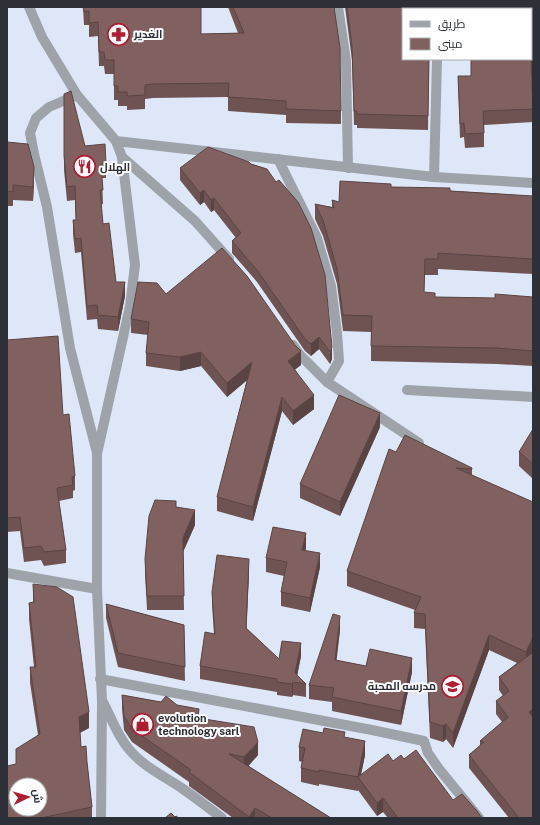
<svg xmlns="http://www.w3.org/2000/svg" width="540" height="825" font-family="'Public Sans',Cairo,sans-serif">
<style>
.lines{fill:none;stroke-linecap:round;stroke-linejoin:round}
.minor{stroke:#9ea3aa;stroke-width:10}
.wall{fill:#6f5353}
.shaded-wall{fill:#5a4443}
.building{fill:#816160;stroke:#5a4443;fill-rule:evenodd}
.labels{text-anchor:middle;stroke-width:4;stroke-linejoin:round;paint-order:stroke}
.poi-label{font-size:11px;font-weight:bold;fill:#2d3137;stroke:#fff;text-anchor:start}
</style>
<rect width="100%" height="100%" fill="#dde7f8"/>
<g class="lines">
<!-- minor -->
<g class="minor">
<polyline points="29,7 42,37 77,95 116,141 122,157 135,265 130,306 97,454 97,589 102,701 101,818"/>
<polyline points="338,7 346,61 348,168"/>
<polyline points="438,9 439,7"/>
<polyline points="75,96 49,107 36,118 30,133 34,154 47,207 70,348 97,453"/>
<polyline points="116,141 434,177 533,183"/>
<polyline points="122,157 195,221 229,259"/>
<polyline points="278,159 317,238 331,286 337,333 339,361 327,382"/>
<polyline points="434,177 437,59"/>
<polyline points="293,345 300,355 327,382 419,443"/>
<polyline points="407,390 533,397"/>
<polyline points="7,573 97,589"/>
<polyline points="100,679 372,730 424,741 428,753 439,769 479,818"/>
<path d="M103,702C111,717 117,735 128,748C142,766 164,776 183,789C196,798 209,808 222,818"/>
</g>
</g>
<!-- wall -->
<g class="wall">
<polygon points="83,7 201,7 201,34 238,33 228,7 334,7 341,111 341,124 286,123 286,115 228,111 228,97 153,98 145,99 145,109 127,110 127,106 118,106 118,100 114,100 114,74 105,74 104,66 99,66 98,36 89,37 89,25 84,25"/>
<polygon points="345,7 424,7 403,9 429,59 428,130 357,128 357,125 354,125 352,60"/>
<polygon points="457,7 533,7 533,74 531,74 533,122 484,125 484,147 465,148 464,137 460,138 458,76 471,76 531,9 457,9"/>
<polygon points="64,94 85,146 106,163 106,178 102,178 103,204 101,204 103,224 116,282 125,296 118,331 98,329 97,319 87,320 81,252 75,253 73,234 73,220 76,220 75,200 67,201 64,170"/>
<polygon points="7,142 34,181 33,201 13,200 13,206 7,206"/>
<polygon points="251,164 267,169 332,359 330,364 319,349 311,356 305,351 257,282 232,253 232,241 236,238 214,210 211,212 204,202 200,205 180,180 180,168"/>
<polygon points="391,187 533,196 533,274 438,269 438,275 425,275 424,292 435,297 495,298 533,297 533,366 497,364 371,361 371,332 343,331 337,284 323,236 315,219 315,204 332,207 332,200 339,202"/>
<polygon points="166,294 301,365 295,369 314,409 293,425 282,411 253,521 217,511 217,497 247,380 227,397 201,366 180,371 146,366 146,353 148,335 131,333 131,319"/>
<polygon points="7,340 63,415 75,476 75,490 73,491 73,498 59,501 66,550 66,563 44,566 41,560 24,562 20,531 7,532"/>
<polygon points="380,427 340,516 300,498 300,484"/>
<polygon points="533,429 533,479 519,466 519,452"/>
<polygon points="396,452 472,468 472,475 532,654 533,818 509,818 469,768 469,755 480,746 480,741 502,722 496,714 496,701 503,696 499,690 499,677 517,663 489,650 453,748 446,739 443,742 430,738 425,629 414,628 414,613 415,610 347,586 347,571"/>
<polygon points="176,507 195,525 183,552 184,610 147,610 145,573 145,559"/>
<polygon points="306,548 305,550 320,567 310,612 281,606 281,592 284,576 266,572 266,558"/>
<polygon points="249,572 246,628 279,659 301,656 297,675 306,684 306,697 293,695 292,697 277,695 277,692 200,679 200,666 214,634 212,605 212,592"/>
<polygon points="33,584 89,728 80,733 81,747 87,762 92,807 92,818 7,818 16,764 38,735 30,683 30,667 34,667 29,619 29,603 33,603"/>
<polygon points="106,604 184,625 185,681 118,667 106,618"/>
<polygon points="340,630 336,660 366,666 412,672 401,725 332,711 332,702 309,699 309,685"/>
<polygon points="122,695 177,705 199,718 258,755 248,766 331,818 233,818 189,786 189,782 132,742 124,730 122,709"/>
<polygon points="345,737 365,755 361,775 393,761 404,759 453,800 482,818 388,818 383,812 377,816 358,790 358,789 358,791 319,784 319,786 301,782 301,768 302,762 299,761 299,747"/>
</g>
<!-- shaded-wall -->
<g class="shaded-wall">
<polygon points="34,167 34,181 33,201 33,187"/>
<polygon points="204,190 204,202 200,205 200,193"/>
<polygon points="214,198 214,210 211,212 211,200"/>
<polygon points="125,282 125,296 118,331 118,317"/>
<polygon points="319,337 319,349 311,356 311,344"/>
<polygon points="332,347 332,359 330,364 330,352"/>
<polygon points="301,351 301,365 288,375 288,361"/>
<polygon points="201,352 201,366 180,371 180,357"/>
<polygon points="252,362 252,376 227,397 227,383"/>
<polygon points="314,395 314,409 293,425 293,411"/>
<polygon points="282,397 282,411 253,521 253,507"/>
<polygon points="380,413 380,427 340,516 340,502"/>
<polygon points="195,510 195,525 183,552 183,538"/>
<polygon points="306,533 306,548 302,564 302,550"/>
<polygon points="320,553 320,567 310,612 310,598"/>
<polygon points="249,559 249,572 246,641 246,628"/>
<polygon points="340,616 340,630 335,674 335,660"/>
<polygon points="489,635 489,650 453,748 453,733"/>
<polygon points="533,637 533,652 526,668 526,652"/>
<polygon points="301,643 301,656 296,682 295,673"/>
<polygon points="412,658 412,672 401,725 401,711"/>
<polygon points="293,682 293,695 292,697 292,684"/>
<polygon points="533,709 533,723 529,712"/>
<polygon points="89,712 89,728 79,733 79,717"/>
<polygon points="446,724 446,739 443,742 443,726"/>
<polygon points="365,741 365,755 360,779 358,777 358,791 358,777"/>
<polygon points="258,742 258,755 244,771 244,757"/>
<polygon points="383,798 383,812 377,816 377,803"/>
<polygon points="255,808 255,818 249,818 249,817"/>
</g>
<!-- building -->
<g class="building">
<polygon points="83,7 201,7 201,34 244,33 233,7 334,7 340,48 341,111 286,109 286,101 228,97 229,83 153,84 145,85 145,95 127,96 127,92 118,92 118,86 114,86 114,60 105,60 104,52 99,52 98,22 89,23 89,11 84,12"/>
<polygon points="347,7 424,7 424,9 403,9 403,59 429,59 428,116 357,114 357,111 354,111 352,46"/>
<polygon points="458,7 533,7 533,60 531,60 533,109 483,111 484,133 465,134 464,123 460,124 458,76 471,76 471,59 531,59 531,9 458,9"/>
<polygon points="71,91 85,146 105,144 106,163 101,164 103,190 100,190 103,224 109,223 116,282 125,282 118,317 98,315 97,305 87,306 81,238 75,239 73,220 76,220 75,186 67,187 64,156 64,94"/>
<polygon points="7,142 28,144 34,167 33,187 13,185 13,192 7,191"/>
<polygon points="208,147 249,162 251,164 267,169 276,182 279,180 298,202 311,228 325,275 332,347 330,352 319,337 311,344 305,339 257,270 232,241 241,233 214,198 211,200 204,190 200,193 180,168"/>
<polygon points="340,181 391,184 391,187 450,188 450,191 533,196 533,259 438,253 438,259 425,259 424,292 435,293 435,297 495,298 495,294 533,297 533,351 497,348 371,346 372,316 343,315 337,269 323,220 315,204 334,208 332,200 339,202"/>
<polygon points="222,248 247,276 295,345 301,351 288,361 314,395 293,411 282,397 253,507 217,497 252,362 227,383 201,352 180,357 146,353 149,322 131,319 138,282 157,283 166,294"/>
<polygon points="58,336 63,415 69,414 75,476 72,477 73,485 57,488 66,550 44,552 41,546 24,548 20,517 7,518 7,340"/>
<polygon points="339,395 380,413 340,502 300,484"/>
<polygon points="533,429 533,464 519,452"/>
<polygon points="405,435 472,468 472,469 456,468 533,502 533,637 526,652 489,635 453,733 446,724 443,726 430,722 425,614 414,613 421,597 347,571 389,449 396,452"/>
<polygon points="155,500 176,501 176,507 195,510 183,538 184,596 147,596 145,559 149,516"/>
<polygon points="273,527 306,533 302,550 320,553 310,598 281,592 287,562 266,558"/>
<polygon points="217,555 249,559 246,628 279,659 282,641 301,643 295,673 306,684 293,682 292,684 277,682 277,679 200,666 205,632 215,634 212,592"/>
<path d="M33,584L57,587L73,597L89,712L79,717L81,747L86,746L87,762L92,807L41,818H7V766L16,764V749L40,734L30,667H36L29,603L34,602ZM16,785H40V809H16Z"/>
<polygon points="106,604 184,625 185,667 118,653"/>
<polygon points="333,614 340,616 335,660 366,666 370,649 412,658 401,711 332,697 334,688 309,685"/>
<polygon points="532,653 533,654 533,709 529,712 533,717 533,818 519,818 469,755 484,742 480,741 508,717 496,701 509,691 499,677"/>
<polygon points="122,695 161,702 166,696 177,705 199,709 198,718 254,727 258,742 244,757 229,754 331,818 272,818 255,808 249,817 189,772 191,770 132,729 124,716"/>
<polygon points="324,728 345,732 344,737 365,741 358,777 319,770 319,772 301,768 305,748 299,747 303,729 323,733"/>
<polygon points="416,750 453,800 462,794 477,811 482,818 398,818 383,798 377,803 358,777 388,754 393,761 401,755 404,759"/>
<polygon points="171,813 175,817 176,816 179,818 165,818"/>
</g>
<!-- icons -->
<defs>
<symbol id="pharmacy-ring" viewBox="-11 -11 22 22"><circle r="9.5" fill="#fff" stroke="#b01c30" stroke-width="1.5"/><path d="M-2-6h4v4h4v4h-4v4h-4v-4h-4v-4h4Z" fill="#b01c30"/></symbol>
<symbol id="restaurant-ring" viewBox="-11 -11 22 22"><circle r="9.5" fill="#fff" stroke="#b01c30" stroke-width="1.5"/><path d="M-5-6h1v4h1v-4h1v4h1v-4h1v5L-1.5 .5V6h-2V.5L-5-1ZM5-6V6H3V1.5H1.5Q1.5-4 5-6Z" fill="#b01c30"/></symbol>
<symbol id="school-ring" viewBox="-11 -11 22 22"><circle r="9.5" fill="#fff" stroke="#b01c30" stroke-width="1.5"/><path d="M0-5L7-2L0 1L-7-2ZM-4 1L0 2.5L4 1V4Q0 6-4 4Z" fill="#b01c30"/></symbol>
<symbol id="shop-ring" viewBox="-11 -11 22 22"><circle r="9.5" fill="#fff" stroke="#b01c30" stroke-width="1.5"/><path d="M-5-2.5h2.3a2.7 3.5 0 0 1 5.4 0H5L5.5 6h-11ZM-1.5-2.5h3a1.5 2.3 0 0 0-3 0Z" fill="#b01c30"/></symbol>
</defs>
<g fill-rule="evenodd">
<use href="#pharmacy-ring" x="106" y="22" width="25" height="25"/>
<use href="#restaurant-ring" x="72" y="154" width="25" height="25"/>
<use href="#school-ring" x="440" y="674" width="25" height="25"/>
<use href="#shop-ring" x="130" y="712" width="25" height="25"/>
</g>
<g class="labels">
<!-- poi labels -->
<g class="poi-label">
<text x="134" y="38">الغدير</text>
<text x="100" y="171">الهلال</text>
<text x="436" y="690" text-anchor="end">مدرسه المحبة</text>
<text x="158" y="722">evolution<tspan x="158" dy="13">technology sarl</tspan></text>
</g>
</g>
<!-- border -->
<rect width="540" height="825" fill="none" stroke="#2d3137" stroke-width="16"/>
<!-- legend -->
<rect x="402" y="8" width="130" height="52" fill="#ffffff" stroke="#abadaf"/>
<rect x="410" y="21" width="20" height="6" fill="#9ea3aa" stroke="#abadaf"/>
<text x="438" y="28" font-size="12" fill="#2d3137">طريق</text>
<rect x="410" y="38" width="20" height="12" fill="#816160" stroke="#abadaf"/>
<text x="438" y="48" font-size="12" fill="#2d3137">مبنى</text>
<!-- north arrow -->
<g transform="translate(28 797) rotate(85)"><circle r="19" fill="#ffffff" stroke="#abadaf"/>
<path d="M0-3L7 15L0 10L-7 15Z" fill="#b01c30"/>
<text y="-6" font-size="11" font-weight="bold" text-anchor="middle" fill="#2d3137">ش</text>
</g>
</svg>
